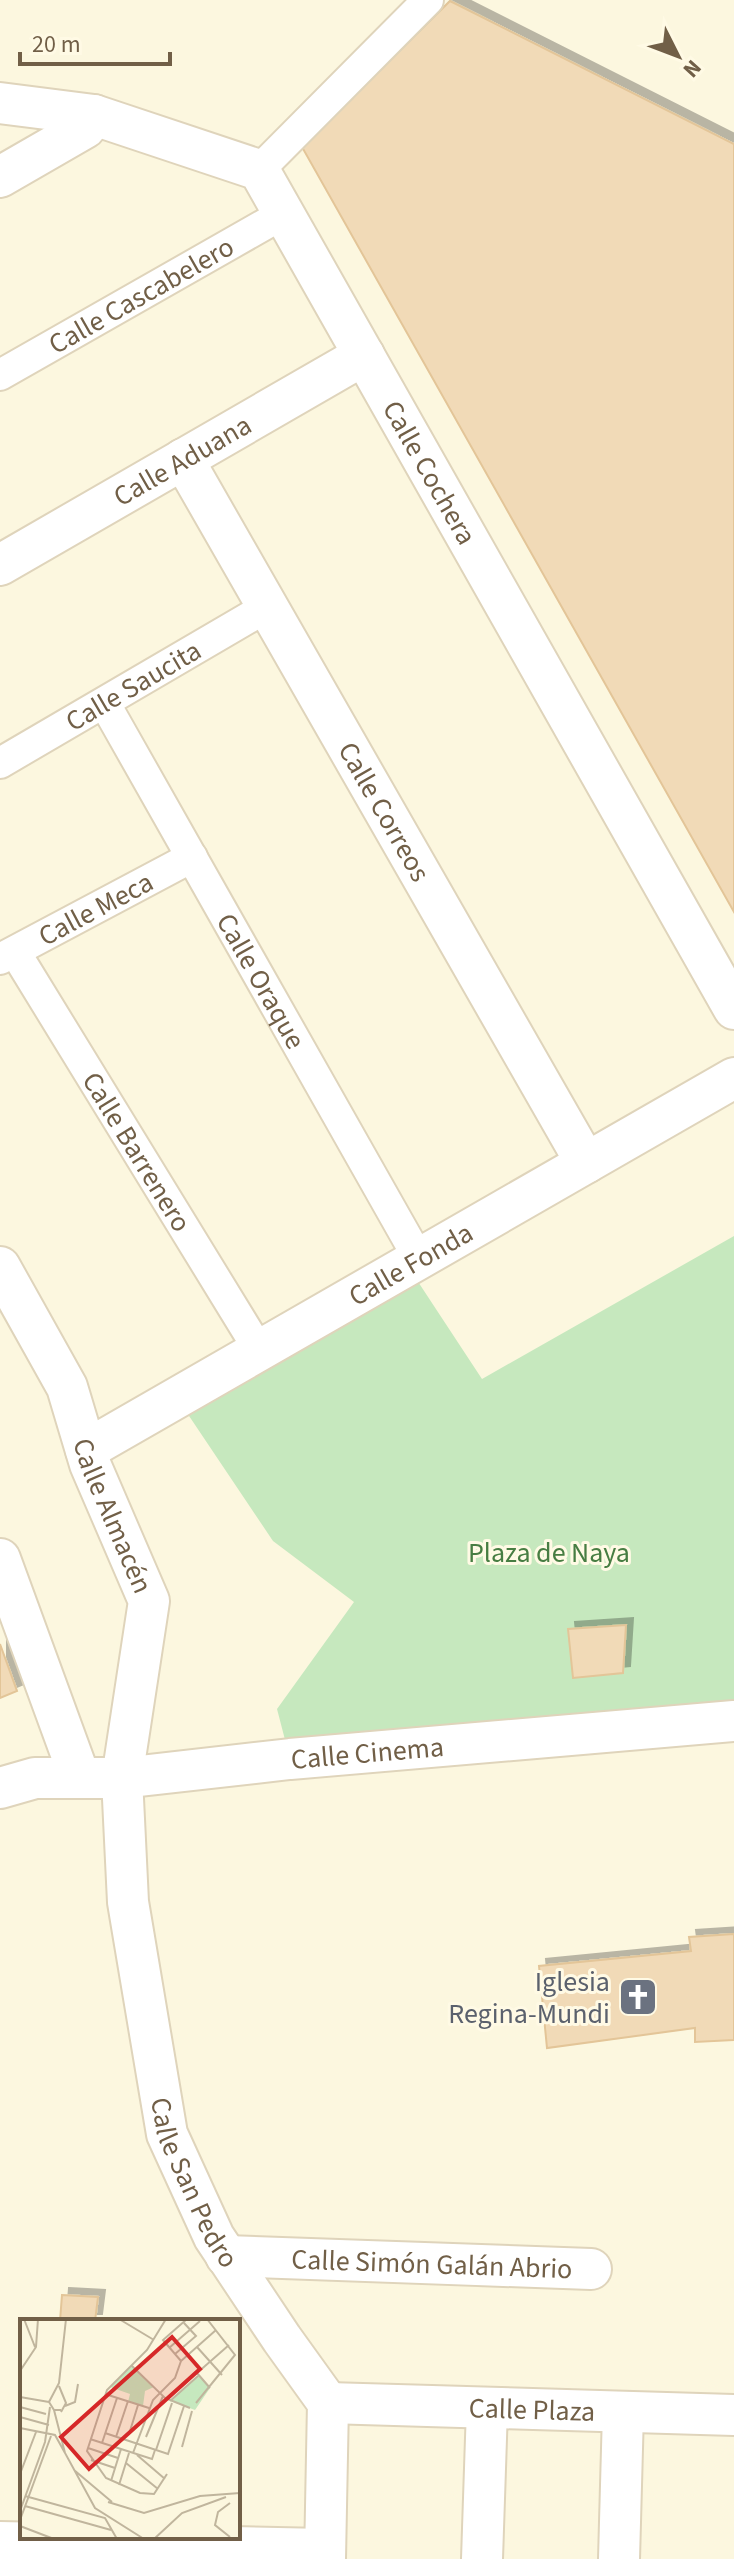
<svg xmlns="http://www.w3.org/2000/svg" width="734" height="2559" font-family="'Source Sans 3',sans-serif">
<style>
.green{fill:#c6e8be}
.building{fill:#f1dab7;stroke:#e3c598;stroke-width:2;filter:url(#shadow)}
.lines{fill:none;stroke-linecap:round;stroke-linejoin:round}
.pedestrian-casing{stroke:#dfd4bb;stroke-width:34}
.minor-casing{stroke:#dfd4bb;stroke-width:44}
.pedestrian{stroke:#fff;stroke-width:30}
.minor{stroke:#fff;stroke-width:40}
.labels{text-anchor:middle;stroke-width:6;stroke-linejoin:round;paint-order:stroke}
.street-label{font-size:28px;fill:#715f47;stroke:#fffae5}
.park-label{font-size:28px;fill:#477d42;stroke:#fffae5}
.worship-label{font-size:28px;fill:#5b616d;stroke:#fffae5;text-anchor:end}
.inset-road{fill:none;stroke:#c0b59d;stroke-width:2}
.view{fill:#d62828;fill-opacity:0.15;stroke:#d62828;stroke-width:4}
.inset-edge{fill:none;stroke:#715f47;stroke-width:4}
</style>
<defs>
<filter id="shadow"><feDropShadow dx="7" dy="-7" stdDeviation="0" flood-color="#0004"/></filter>
</defs>
<rect width="100%" height="100%" fill="#fcf7df"/>
<!-- green -->
<polygon class="green" points="734,1236 734,1721 290,1759 277,1709 354,1602 273,1541 177,1398 407,1265 482,1379"/>
<!-- building -->
<g class="building">
<polygon points="450,1 734,144 734,912 302,147"/>
<polygon points="626,1625 623,1673 573,1678 568,1629"/>
<polygon points="0,1644 17,1691 0,1698"/>
<polygon points="734,1934 734,2040 695,2042 695,2028 547,2048 539,1966 691,1951 689,1937"/>
<polygon points="62,2295 98,2297 95,2321 60,2321"/>
</g>
<g class="lines">
<defs>
<g id="pedestrian">
<polyline points="259,170 428,0"/>
<path id="s1" d="M0,375L283,214"/>
<path id="s2" d="M105,704L419,1259"/>
<path id="s3" d="M0,763L267,607"/>
<path id="s4" d="M15,952L259,1350"/>
<path id="s5" d="M0,959L192,857"/>
</g>
<g id="minor">
<path id="s6" d="M0,103L94,115L259,170L734,1009"/>
<polyline points="0,177 85,128 94,115"/>
<path id="s7" d="M183,459L586,1163"/>
<path id="s8" d="M0,565L364,355"/>
<path id="s9" d="M0,1267L67,1387L90,1464L149,1601L122,1778L128,1902L167,2134L214,2237L282,2339L328,2403L325,2559"/>
<path id="s10" d="M86,1450L734,1078"/>
<polyline points="0,1559 80,1778"/>
<path id="s11" d="M0,1788L35,1778H122L290,1759L734,1721"/>
<path id="s12" d="M226,2256L591,2269"/>
<path id="s13" d="M328,2403L734,2415"/>
<polyline points="0,2542 325,2549"/>
<polyline points="482,2559 487,2408"/>
<polyline points="619,2559 623,2412"/>
</g>
</defs>
<!-- pedestrian casing -->
<use href="#pedestrian" class="pedestrian-casing"/>
<!-- minor casing -->
<use href="#minor" class="minor-casing"/>
<!-- pedestrian -->
<use href="#pedestrian" class="pedestrian"/>
<!-- minor -->
<use href="#minor" class="minor"/>
</g>
<!-- icons -->
<defs>
<symbol id="church-square" viewBox="-11 -11 22 22"><rect x="-9" y="-9" width="18" height="18" rx="4" fill="#6b7280" stroke="#fffae5"/><path d="M-1.2-6h2.4v3.5h3.3v2.4h-3.3V6h-2.4V-.1h-3.3v-2.4h3.3Z" fill="#fff"/></symbol>
</defs>
<g fill-rule="evenodd">
<use href="#church-square" x="616" y="1975" width="44" height="44"/>
</g>
<g class="labels">
<!-- street labels -->
<g class="street-label">
<text dy="10" stroke="none"><textPath href="#s1" startOffset="162">Calle Cascabelero</textPath></text>
<text dy="10" stroke="none"><textPath href="#s8" startOffset="210">Calle Aduana</textPath></text>
<text dy="10" stroke="none"><textPath href="#s6" startOffset="616">Calle Cochera</textPath></text>
<text dy="10" stroke="none"><textPath href="#s3" startOffset="154">Calle Saucita</textPath></text>
<text dy="10" stroke="none"><textPath href="#s7" startOffset="406">Calle Correos</textPath></text>
<text dy="10" stroke="none"><textPath href="#s5" startOffset="108">Calle Meca</textPath></text>
<text dy="10" stroke="none"><textPath href="#s2" startOffset="318">Calle Oraque</textPath></text>
<text dy="10" stroke="none"><textPath href="#s4" startOffset="234">Calle Barrenero</textPath></text>
<text dy="10" stroke="none"><textPath href="#s10" startOffset="374">Calle Fonda</textPath></text>
<text dy="10" stroke="none"><textPath href="#s9" startOffset="274">Calle Almacén</textPath></text>
<text dy="10" stroke="none"><textPath href="#s11" startOffset="370">Calle Cinema</textPath></text>
<text dy="10" stroke="none"><textPath href="#s9" startOffset="960">Calle San Pedro</textPath></text>
<text dy="10" stroke="none"><textPath href="#s12" startOffset="206">Calle Simón Galán Abrio</textPath></text>
<text dy="10" stroke="none"><textPath href="#s13" startOffset="204">Calle Plaza</textPath></text>
</g>
<!-- park labels -->
<g class="park-label">
<text x="549" y="1562">Plaza de Naya</text>
</g>
<!-- worship labels -->
<g class="worship-label">
<text x="610" y="1991">Iglesia<tspan x="610" dy="32">Regina-Mundi</tspan></text>
</g>
</g>
<!-- overview -->
<g transform="translate(20 2319)">
<rect width="220" height="220" fill="#fcf7df"/>
<path d="M112,47L134,68L125,72L123,87L108,83L110,75L90,68ZM179,56L190,69L175,91L150,82Z" fill="#c6e8be"/>
<path class="inset-road" d="M4,0L15,28M99,0L134,21M146,0L127,31L87,71L67,132L86,159L120,174L134,175L147,155M177,28L202,56M149,29L180,2M155,35L176,17L164,4M161,42L143,21L167,0M112,47L145,79L170,89M0,52L16,28L18,0M39,67L46,84L41,93M190,69L177,54L209,26M85,75L129,89M0,78L29,83M150,82L178,57M176,84L215,36L187,0M45,87L55,83L58,65M0,88L26,95M34,91L45,134L75,189L124,220M41,91H34L29,83L39,64L46,0M0,98L29,106M0,109L35,116L45,134M110,112L118,86M85,114L148,135L164,87M96,118L108,82M126,118L143,77M70,120L132,140L135,131M82,124L97,79M162,128L172,92M68,129L98,139M136,131L152,84M113,134L133,81L155,59L161,42L196,11M117,136L145,160M71,141L95,149M106,144L138,170M54,151L92,183M0,155L16,113M91,162L101,130M99,166L109,134M5,177L85,199L97,220M88,183L124,194L180,177L220,174M5,187L91,211M0,192L25,123L30,88M0,201L31,117M0,207L34,220M210,218L195,206L198,193L210,184M134,220L162,194L206,178"/>
<path class="view" d="M152,18L180,50L69,150L41,118Z"/>
<rect width="220" height="220" class="inset-edge"/>
</g>
<!-- north arrow -->
<g transform="translate(678 56) rotate(132)" stroke="#fffae5" stroke-width="6" paint-order="stroke">
<path d="M0-6L14 30L0 20L-14 30Z" fill="#715f47"/>
<text y="-12" font-size="22" font-weight="bold" text-anchor="middle" fill="#715f47">N</text>
</g>
<!-- scale -->
<path d="M20 52v12h150v-12" fill="none" stroke="#715f47" stroke-width="4"/>
<text x="32" y="52" font-size="24" fill="#715f47" stroke="#fffae5" stroke-width="6" paint-order="stroke">20 m</text>
</svg>
